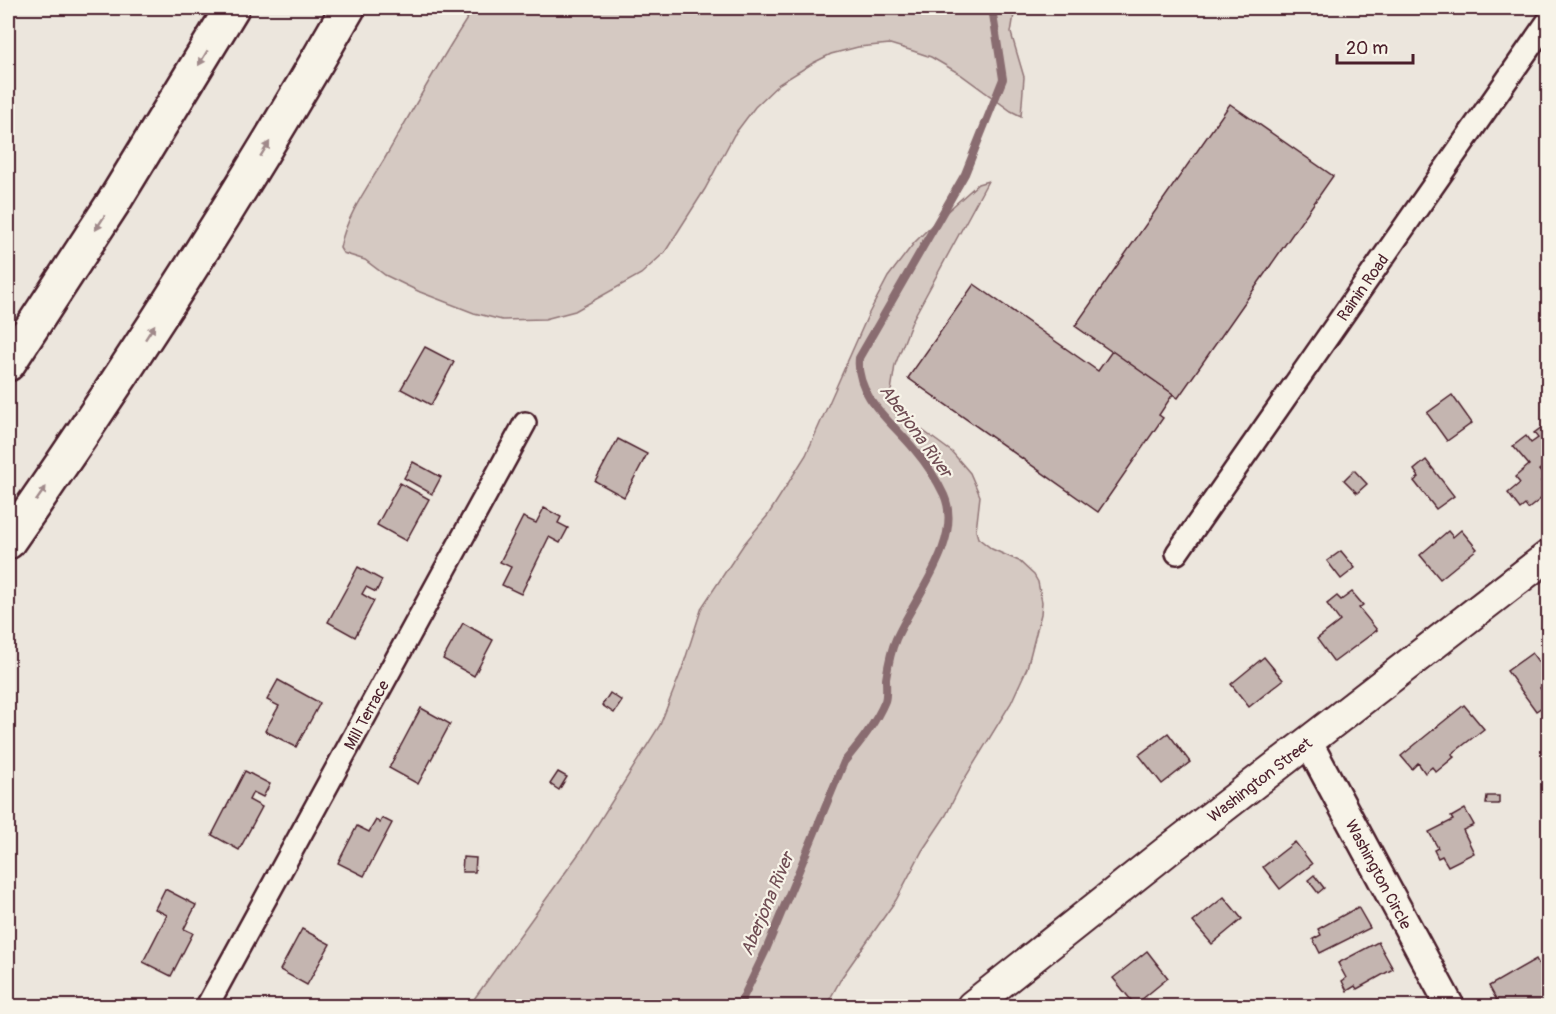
<svg xmlns="http://www.w3.org/2000/svg" width="1556" height="1014" font-family="Pangolin,sans-serif">
<style>
.green{fill:#d5c9c2;stroke:#907476;stroke-width:1.5}
.lines{fill:none;stroke-linecap:round;stroke-linejoin:round}
.stream{stroke:#896c6f;stroke-width:8}
.building{fill:#c4b5b0;stroke:#4a1f2b;stroke-width:1.5}
.minor-casing{stroke:#4a1f2b;stroke-width:26}
.tertiary-casing{stroke:#4a1f2b;stroke-width:32}
.secondary-casing{stroke:#4a1f2b;stroke-width:34}
.motorway-casing{stroke:#4a1f2b;stroke-width:38}
.minor{stroke:#f7f3e8;stroke-width:21}
.tertiary{stroke:#f7f3e8;stroke-width:27}
.secondary{stroke:#f7f3e8;stroke-width:30}
.motorway{stroke:#f7f3e8;stroke-width:33}
.oneway{fill:#a0898a}
.labels{text-anchor:middle;stroke-width:4.5;stroke-linejoin:round;paint-order:stroke}
.street-label{font-size:16px;fill:#4a1f2b;stroke:#f7f3e8}
.water-label{font-size:18px;font-style:italic;fill:#6f4c53;stroke:#f7f3e8}
</style>
<rect width="100%" height="100%" fill="#ece6dd"/>
<filter id="ink" filterUnits="userSpaceOnUse"><feTurbulence type="fractalNoise" baseFrequency=".0167" numOctaves="2"/><feDisplacementMap in="SourceGraphic" scale="12" xChannelSelector="R" yChannelSelector="G"/><feConvolveMatrix kernelMatrix="1 2 1 2 8 2 1 2 1" color-interpolation-filters="sRGB"/></filter>
<g filter="url(#ink)">
<!-- green -->
<g class="green">
<path d="M474,8H1015L1011,33L1024,77L1021,116L1011,111L960,74L931,57L913,51L890,44L858,47L831,54L813,63L779,84L755,107L734,135L705,189L665,252L641,274L575,311L545,319L502,320L474,313L420,292L385,275L365,260L343,253L340,248C346,216 369,185 385,158C414,107 442,56 474,8Z"/>
<polygon points="988,181 913,319 895,365 891,391 892,401 907,419 952,452 970,473 980,496 976,531 978,538 992,549 1019,561 1034,575 1038,582 1042,602 1041,614 1027,668 1011,703 962,783 946,815 922,851 896,900 842,977 826,1006 469,1006 580,852 660,725 682,669 702,607 744,544 768,515 806,455 869,313 888,277 914,243 933,224 978,184"/>
</g>
<g class="lines">
<!-- stream -->
<path class="stream" d="M739,1006L766,950L844,762C859,744 876,723 885,701C887,695 886,686 886,679C888,666 891,650 896,639C913,599 964,540 944,495C937,480 925,462 914,449C893,423 855,397 859,358L965,174L1003,79L992,8"/>
</g>
<!-- building -->
<g class="building">
<polygon points="1230,104 1333,176 1178,398 1075,326"/>
<polygon points="974,284 1098,371 1112,351 1173,394 1159,415 1163,418 1098,512 908,378"/>
<polygon points="425,347 454,362 431,405 401,389"/>
<polygon points="1452,395 1472,423 1447,441 1427,413"/>
<polygon points="1542,427 1548,435 1548,444 1541,450 1548,460 1548,463 1539,470 1545,477 1541,481 1548,493 1528,509 1525,505 1520,509 1508,493 1520,483 1515,477 1529,465 1513,446 1526,436 1531,443 1538,438 1534,433"/>
<polygon points="618,439 647,454 624,497 595,481"/>
<polygon points="1426,460 1454,496 1436,509 1414,481 1419,477 1414,470"/>
<polygon points="413,462 441,477 432,494 404,478"/>
<polygon points="1354,470 1367,484 1357,493 1344,480"/>
<polygon points="400,483 429,499 406,541 377,525"/>
<polygon points="544,508 561,517 558,523 568,528 560,543 549,537 521,594 502,585 511,567 500,562 523,517 536,523"/>
<polygon points="1461,530 1477,549 1440,579 1420,555 1448,531 1453,537"/>
<polygon points="1341,551 1355,568 1341,579 1327,561"/>
<polygon points="358,567 382,580 376,592 366,587 362,594 374,601 355,637 328,622"/>
<polygon points="1352,592 1363,605 1359,608 1377,630 1334,662 1317,639 1340,621 1327,604 1337,596 1341,600"/>
<polygon points="463,623 493,640 474,676 443,659"/>
<polygon points="1532,653 1548,675 1548,682 1540,688 1548,699 1548,703 1536,711 1507,671"/>
<polygon points="1264,657 1283,680 1249,707 1231,684"/>
<polygon points="278,680 320,703 296,747 265,731 279,706 267,700"/>
<polygon points="610,693 622,701 614,713 602,705"/>
<polygon points="1464,705 1484,729 1452,754 1454,757 1436,772 1432,767 1425,773 1418,763 1412,769 1401,756"/>
<polygon points="421,708 450,724 418,784 389,768"/>
<polygon points="1168,733 1190,762 1162,784 1139,755"/>
<polygon points="245,771 270,784 263,797 253,792 249,800 262,807 239,850 212,835"/>
<polygon points="558,772 567,777 559,790 550,784"/>
<polygon points="1487,796 1499,796 1499,804 1486,804"/>
<polygon points="1465,809 1474,825 1463,830 1474,853 1448,866 1442,856 1438,858 1434,850 1438,848 1429,832 1453,820 1451,817"/>
<polygon points="382,818 392,823 364,876 338,863 357,826 369,832 376,820 380,823"/>
<polygon points="1295,842 1312,864 1280,889 1263,867"/>
<polygon points="463,857 476,858 475,872 462,872"/>
<polygon points="1314,875 1324,888 1318,893 1308,880"/>
<polygon points="165,889 196,905 184,929 193,933 171,976 143,962 167,915 155,909"/>
<polygon points="1224,897 1242,919 1212,944 1193,922"/>
<polygon points="1358,907 1370,928 1320,953 1313,939 1321,935 1318,929"/>
<polygon points="302,929 330,944 307,985 280,970"/>
<polygon points="1378,942 1393,969 1357,989 1355,986 1347,991 1342,981 1346,978 1338,963"/>
<polygon points="1147,951 1168,978 1135,1005 1113,978"/>
<polygon points="1536,959 1548,981 1545,982 1548,989 1548,1006 1500,1006 1489,986"/>
</g>
<g class="lines">
<defs>
<g id="minor">
<path id="s1" d="M1177,553L1548,21"/>
<path id="s2" d="M207,1006L525,423"/>
</g>
<g id="tertiary">
<path id="s3" d="M1308,742L1450,1006"/>
</g>
<g id="secondary">
<path id="s4" d="M972,1006L1167,851L1548,556"/>
</g>
<g id="motorway">
<polyline points="8,364 113,203 232,8"/>
<path d="M8,542C129,369 243,191 348,8"/>
</g>
</defs>
<!-- minor casing -->
<use href="#minor" class="minor-casing"/>
<!-- tertiary casing -->
<use href="#tertiary" class="tertiary-casing"/>
<!-- secondary casing -->
<use href="#secondary" class="secondary-casing"/>
<!-- motorway casing -->
<use href="#motorway" class="motorway-casing"/>
<!-- minor -->
<use href="#minor" class="minor"/>
<!-- tertiary -->
<use href="#tertiary" class="tertiary"/>
<!-- secondary -->
<use href="#secondary" class="secondary"/>
<!-- motorway -->
<use href="#motorway" class="motorway"/>
</g>
<!-- one-way arrows -->
<defs><path id="oneway-solid" d="M-6-.8H1V-3.2L6.5 0L1 3.2V.8H-6Z" transform="scale(1.5)"/></defs>
<g class="oneway">
<use href="#oneway-solid" transform="translate(203 58) rotate(121)"/>
<use href="#oneway-solid" transform="translate(265 149) rotate(-58)"/>
<use href="#oneway-solid" transform="translate(100 223) rotate(123)"/>
<use href="#oneway-solid" transform="translate(150 332) rotate(-57)"/>
<use href="#oneway-solid" transform="translate(41 494) rotate(-55)"/>
</g>
</g>
<g class="labels">
<!-- street labels -->
<g class="street-label">
<text dy="6" stroke="none"><textPath href="#s1" startOffset="324">Rainin Road</textPath></text>
<text dy="6" stroke="none"><textPath href="#s2" startOffset="332">Mill Terrace</textPath></text>
<text dy="6" stroke="none"><textPath href="#s4" startOffset="366">Washington Street</textPath></text>
<text dy="6" stroke="none"><textPath href="#s3" startOffset="150">Washington Circle</textPath></text>
</g>
<!-- water labels -->
<g class="water-label">
<text transform="translate(916 431) rotate(54)" y="6">Aberjona River</text>
<text transform="translate(767 904) rotate(-67)" y="6">Aberjona River</text>
</g>
</g>
<!-- margin -->
<rect width="1556" height="1014" fill="none" stroke="#f7f3e8" stroke-width="30"/>
<rect x="15" y="15" width="1526" height="984" fill="none" stroke="#4a1f2b" stroke-width="2" filter="url(#ink)"/>
<!-- scale -->
<path d="M1337 54v9h76v-9" fill="none" stroke="#4a1f2b" stroke-width="3"/>
<text x="1346" y="54" font-size="18" fill="#4a1f2b" stroke="#f7f3e8" stroke-width="4.5" paint-order="stroke">20 m</text>
</svg>
